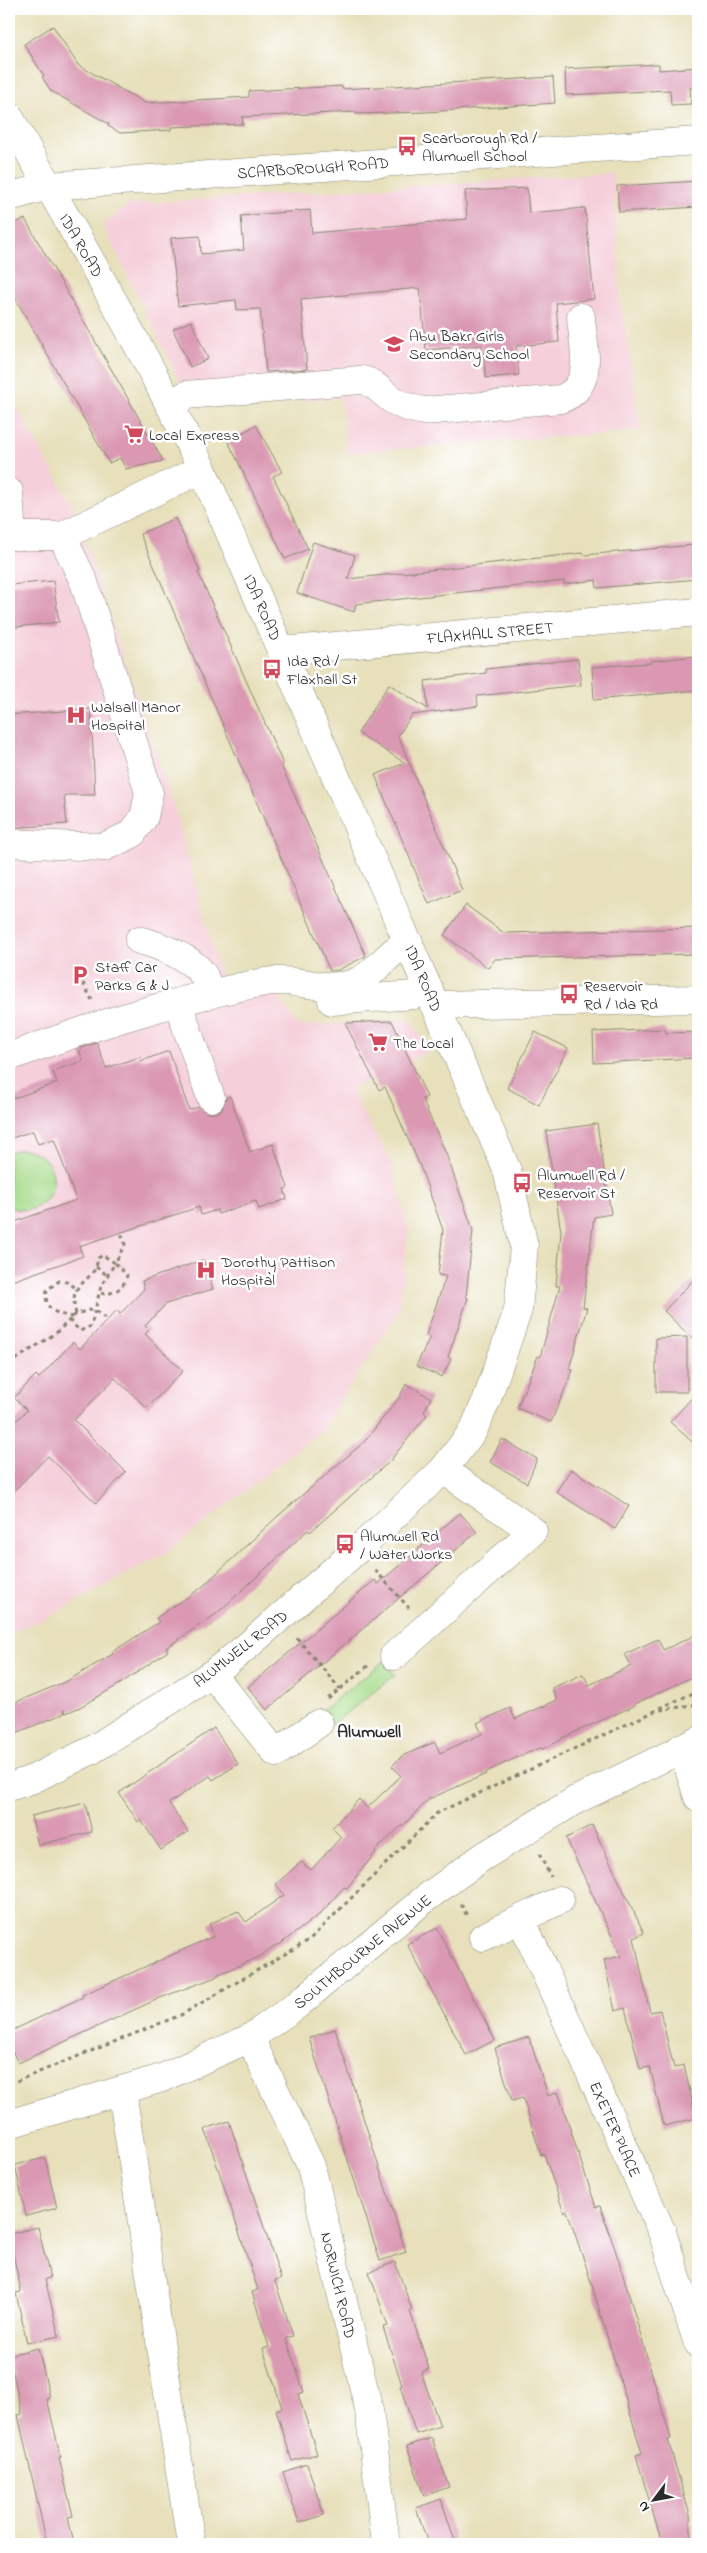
<svg xmlns="http://www.w3.org/2000/svg" width="707" height="2553" font-family="'Indie Flower',sans-serif">
<style>
.built{fill:#f5cfda}
.green{fill:#a7dc8c;stroke:#69845c}
.building{fill:#da98b3}
.lines{fill:none;stroke-linecap:round;stroke-linejoin:round}
.minor-casing{stroke:#898673;stroke-width:29}
.path{stroke:#898673;stroke-width:3;stroke-dasharray:4 4;stroke-linecap:butt}
.minor{stroke:#fff;stroke-width:28}
.labels{text-anchor:middle;stroke-width:5;stroke-linejoin:round;paint-order:stroke}
.poi-label{font-size:16px;fill:#2b2b2b;stroke:#fff;text-anchor:start}
.street-label{font-size:16px;fill:#2b2b2b;stroke:#fff}
.neighbourhood-label{font-size:18px;font-weight:bold;fill:#2b2b2b;stroke:#fff}
</style>
<rect width="100%" height="100%" fill="#fff"/>
<filter id="ink" filterUnits="userSpaceOnUse"><feTurbulence type="fractalNoise" baseFrequency=".02" numOctaves="2"/><feDisplacementMap in="SourceGraphic" scale="10" xChannelSelector="R" yChannelSelector="G"/><feConvolveMatrix kernelMatrix="1 2 1 2 8 2 1 2 1" color-interpolation-filters="sRGB"/></filter>
<filter id="wash" filterUnits="userSpaceOnUse"><feTurbulence type="fractalNoise" baseFrequency=".0096" numOctaves="4" result="noise"/><feDisplacementMap in="SourceGraphic" scale="20" xChannelSelector="R" yChannelSelector="G"/><feGaussianBlur stdDeviation="1.12" result="paint"/><feColorMatrix in="noise" values="0 0 0 0 0 0 0 0 0 0 0 0 0 0 0 0 0 1.4 0 .05"/><feComposite in="paint" operator="in"/></filter>
<g filter="url(#wash)">
<rect width="100%" height="100%" fill="#e7e0bb"/>
<!-- built -->
<g class="built">
<polygon points="613,173 621,305 634,382 640,431 346,453 341,398 192,407 103,225 129,204"/>
<polygon points="9,393 71,504 85,543 176,812 221,979 262,972 298,1026 409,1020 431,1050 350,1090 392,1163 408,1229 399,1311 321,1431 169,1551 43,1620 9,1633"/>
</g>
<!-- green -->
<g class="green">
<path d="M22,1149C74,1156 55,1225 9,1207V1152Z"/>
<polygon points="384,1661 395,1675 332,1725 321,1711"/>
</g>
<g id="blocks">
<!-- building -->
<g class="building">
<polygon points="53,26 78,65 145,103 249,97 249,91 342,86 342,89 553,77 555,103 427,112 356,114 356,112 242,117 243,124 171,127 171,130 120,133 108,126 109,124 51,91 42,77 44,76 24,44"/>
<polygon points="659,64 659,70 698,67 698,87 690,88 691,104 671,105 670,90 566,95 565,69"/>
<polygon points="698,181 698,207 619,212 617,186"/>
<polygon points="527,188 529,213 585,208 594,299 556,303 559,342 516,346 519,375 486,378 482,345 426,350 420,288 301,299 307,369 266,372 260,309 237,310 236,300 178,306 171,238 200,236 201,254 244,250 241,216 310,210 312,233 467,219 465,191"/>
<polygon points="25,219 126,395 163,461 126,469 120,458 109,463 22,310 9,287 9,225"/>
<polygon points="191,321 208,359 190,367 173,329"/>
<polygon points="256,425 282,472 273,476 308,549 285,559 228,441"/>
<polygon points="175,518 200,571 198,572 283,764 281,765 366,956 338,970 330,971 140,534"/>
<polygon points="313,542 355,555 348,579 583,553 584,555 694,545 697,579 597,588 596,580 564,584 564,581 356,604 354,612 297,593"/>
<polygon points="53,581 59,622 9,628 9,585"/>
<polygon points="696,656 698,690 594,700 592,667 651,663 651,661"/>
<polygon points="578,659 581,685 477,696 478,706 412,715 398,736 462,890 429,904 375,775 405,763 358,733 389,684 428,709 425,681 486,673 486,669"/>
<polygon points="91,709 95,795 64,795 67,824 9,828 9,715"/>
<polygon points="466,905 504,933 698,928 698,954 495,959 488,968 444,935"/>
<polygon points="392,1021 427,1097 422,1099 447,1156 473,1230 466,1297 468,1298 448,1357 451,1359 442,1377 416,1366 430,1337 426,1335 446,1276 438,1275 443,1230 420,1166 385,1087 379,1090 345,1023"/>
<polygon points="665,1029 666,1033 698,1032 698,1058 594,1063 593,1032"/>
<polygon points="535,1032 568,1048 539,1105 507,1088"/>
<polygon points="97,1043 106,1068 140,1057 141,1061 169,1051 189,1110 199,1107 208,1113 216,1113 222,1109 226,1098 230,1096 250,1152 273,1144 288,1188 284,1189 287,1199 259,1209 256,1201 218,1214 217,1210 201,1215 199,1207 79,1246 83,1256 9,1282 9,1224 76,1200 54,1139 38,1144 33,1131 9,1139 9,1100 57,1083 53,1071 83,1061 79,1049"/>
<polygon points="597,1124 611,1214 594,1217 583,1307 587,1308 569,1369 573,1370 551,1422 517,1408 538,1356 540,1357 560,1286 556,1286 561,1232 546,1131"/>
<polygon points="203,1260 213,1289 166,1304 145,1326 149,1330 145,1334 183,1371 147,1408 115,1378 74,1420 126,1472 96,1503 48,1456 9,1496 9,1428 27,1410 14,1398 36,1375 39,1378 73,1342 80,1349 117,1310 120,1314 144,1289 142,1281"/>
<polygon points="698,1275 698,1344 664,1311"/>
<polygon points="687,1337 687,1392 656,1392 656,1338"/>
<polygon points="406,1384 431,1398 424,1412 427,1415 390,1461 353,1494 310,1532 308,1530 215,1615 166,1648 168,1651 120,1684 78,1708 66,1713 64,1709 65,1713 9,1736 9,1705 67,1681 113,1654 112,1652 159,1622 156,1618 201,1588 278,1516 364,1442 399,1398"/>
<polygon points="698,1391 698,1447 670,1422"/>
<polygon points="502,1439 537,1459 527,1483 490,1462"/>
<polygon points="571,1469 629,1506 615,1529 556,1492"/>
<polygon points="460,1513 477,1532 267,1710 248,1687 375,1580 378,1584"/>
<polygon points="698,1634 698,1674 635,1704 634,1706 562,1738 561,1740 543,1749 540,1748 518,1757 486,1772 486,1774 429,1799 402,1827 400,1827 375,1851 376,1852 347,1888 344,1887 320,1914 279,1945 276,1945 259,1957 217,1975 216,1977 160,1998 18,2063 9,2044 9,2032 83,1997 82,1995 214,1936 209,1924 238,1911 246,1922 284,1895 276,1884 301,1862 311,1870 341,1837 332,1828 359,1799 367,1808 401,1776 392,1766 402,1756 435,1742 440,1753 482,1734 477,1723 510,1708 515,1719 557,1700 552,1688 583,1674 589,1685 631,1666 625,1654 658,1639 663,1650"/>
<polygon points="214,1728 238,1764 213,1780 210,1776 169,1803 188,1832 161,1850 141,1820 138,1822 119,1793"/>
<polygon points="85,1803 92,1832 38,1845 31,1816"/>
<polygon points="592,1825 644,1933 634,1938 650,2012 660,2010 674,2068 684,2065 696,2118 664,2126 650,2067 640,2069 625,2008 615,2011 604,1960 621,1956 566,1838"/>
<polygon points="437,1928 495,2040 466,2055 407,1944"/>
<polygon points="335,2029 406,2252 380,2261 309,2038"/>
<polygon points="529,2037 548,2096 558,2092 596,2207 600,2206 620,2264 671,2439 668,2440 690,2515 692,2544 662,2544 636,2455 642,2453 587,2269 567,2211 564,2213 544,2154 541,2155 523,2098 512,2101 495,2048"/>
<polygon points="229,2121 281,2279 275,2281 293,2336 286,2338 304,2392 298,2394 317,2454 292,2461 276,2410 282,2408 263,2349 269,2347 252,2292 258,2290 205,2129"/>
<polygon points="45,2158 57,2208 26,2216 15,2165"/>
<polygon points="38,2227 50,2278 45,2279 59,2336 27,2343 16,2293 21,2292 9,2234"/>
<polygon points="395,2262 412,2310 410,2311 429,2369 421,2372 440,2426 416,2434 400,2386 402,2385 383,2327 388,2326 369,2272"/>
<polygon points="38,2348 50,2398 47,2399 61,2458 59,2458 73,2516 68,2517 74,2544 47,2544 18,2415 22,2414 9,2355"/>
<polygon points="432,2438 449,2487 424,2496 407,2446"/>
<polygon points="307,2464 324,2515 299,2523 283,2472"/>
<polygon points="441,2499 456,2544 428,2544 416,2508"/>
</g>
</g>
</g>
<g filter="url(#ink)">
<use href="#blocks" fill-opacity="0" stroke="#898673" stroke-width="1"/>
<g class="lines">
<defs>
<g id="minor">
<path d="M9,116C74,233 143,348 202,469L507,1170L524,1246L518,1310L487,1399L473,1431L443,1470L365,1543L245,1648L212,1674L92,1750L33,1779L9,1787"/>
<polyline points="9,197 48,186 698,141"/>
<path d="M170,404L186,395L360,380C375,381 381,393 394,401C404,407 413,409 424,411L561,399C596,386 583,347 581,317"/>
<polyline points="9,492 12,536"/>
<polyline points="9,536 62,536 202,469"/>
<polyline points="282,651 698,612"/>
<polyline points="9,843 104,847 132,834 144,817 149,793 84,582 62,536"/>
<path d="M139,940C158,945 193,958 204,976C207,981 207,989 209,995"/>
<polyline points="332,1001 414,995 429,989"/>
<polyline points="178,1003 211,1098"/>
<polyline points="436,1005 698,999"/>
<path d="M9,1057C92,1026 177,999 265,982C294,977 323,992 351,984C376,976 386,952 409,942"/>
<polyline points="394,1656 533,1531 443,1470"/>
<polyline points="212,1674 276,1753 319,1723"/>
<polyline points="682,1747 698,1797"/>
<polyline points="521,1919 662,2232 698,2344"/>
<polyline points="483,1937 560,1900"/>
<polyline points="250,2038 311,2166 369,2410 386,2544"/>
<polyline points="122,2091 191,2544"/>
<polyline points="9,2124 162,2078 250,2038 297,2005 426,1898 484,1856 576,1800 698,1741"/>
</g>
</defs>
<!-- minor casing -->
<use href="#minor" class="minor-casing"/>
<!-- path -->
<g class="path">
<polyline points="83,983 92,1000"/>
<polyline points="96,1267 107,1275"/>
<path d="M76,1314C69,1285 82,1288 95,1269C97,1266 97,1261 98,1258L103,1255L115,1263L125,1244L120,1231"/>
<path d="M73,1317C56,1314 43,1310 47,1290L59,1281L67,1282L76,1288"/>
<path d="M69,1320L80,1331L91,1326L101,1286L115,1263L127,1275C125,1288 112,1296 100,1293"/>
<polyline points="9,1364 56,1333 76,1314 90,1310 97,1312 108,1320"/>
<polyline points="375,1570 409,1608"/>
<polyline points="297,1638 340,1689"/>
<polyline points="328,1699 369,1665"/>
<polyline points="660,1708 698,1691"/>
<polyline points="539,1854 551,1877"/>
<polyline points="461,1904 467,1916"/>
<polyline points="9,2084 181,2015 309,1940 437,1813 655,1711 698,1704"/>
</g>
<!-- minor -->
<use href="#minor" class="minor"/>
</g>
</g>
<!-- icons -->
<defs>
<symbol id="bus-bare" viewBox="-9 -9 18 18"><path d="M-5-6H5V4H4V6H2V4H-2V6H-4V4H-5ZM-3.5-4V0h7V-4ZM-3.5 1.2v1.5H-2V1.2ZM2 1.2v1.5H3.5V1.2Z" fill="#d1495b" stroke="#fff" stroke-width="2.5" paint-order="stroke"/></symbol>
<symbol id="school-bare" viewBox="-9 -9 18 18"><path d="M0-5L7-2L0 1L-7-2ZM-4 1L0 2.5L4 1V4Q0 6-4 4Z" fill="#d1495b" stroke="#fff" stroke-width="2.5" paint-order="stroke"/></symbol>
<symbol id="supermarket-bare" viewBox="-9 -9 18 18"><path d="M-6-5.5h2.5l.6 2H6L4.5 2H-2.5L-4.4-4H-6ZM-1.5 3.2a1.3 1.3 0 1 0 .1 0ZM3 3.2a1.3 1.3 0 1 0 .1 0Z" fill="#d1495b" stroke="#fff" stroke-width="2.5" paint-order="stroke"/></symbol>
<symbol id="hospital-bare" viewBox="-9 -9 18 18"><path d="M-5-5h3v3.5h4V-5h3V5h-3V1.5h-4V5h-3Z" fill="#d1495b" stroke="#fff" stroke-width="2.5" paint-order="stroke"/></symbol>
<symbol id="parking-bare" viewBox="-9 -9 18 18"><path d="M-3.5-5.5H1a3.5 3.5 0 0 1 0 7H-1V5.5H-3.5ZM-1-3.4V-.6H.8a1.4 1.4 0 0 0 0-2.8Z" fill="#d1495b" stroke="#fff" stroke-width="2.5" paint-order="stroke"/></symbol>
</defs>
<g fill-rule="evenodd">
<use href="#bus-bare" x="393" y="132" width="28" height="28"/>
<use href="#school-bare" x="380" y="330" width="28" height="28"/>
<use href="#supermarket-bare" x="120" y="420" width="28" height="28"/>
<use href="#bus-bare" x="258" y="655" width="28" height="28"/>
<use href="#hospital-bare" x="62" y="701" width="28" height="28"/>
<use href="#parking-bare" x="66" y="961" width="28" height="28"/>
<use href="#bus-bare" x="555" y="980" width="28" height="28"/>
<use href="#supermarket-bare" x="364" y="1028" width="28" height="28"/>
<use href="#bus-bare" x="508" y="1169" width="28" height="28"/>
<use href="#hospital-bare" x="192" y="1256" width="28" height="28"/>
<use href="#bus-bare" x="331" y="1530" width="28" height="28"/>
</g>
<g class="labels">
<!-- poi labels -->
<g class="poi-label">
<text x="422" y="143">Scarborough Rd /<tspan x="422" dy="18">Alumwell School</tspan></text>
<text x="409" y="341">Abu Bakr Girls<tspan x="409" dy="18">Secondary School</tspan></text>
<text x="149" y="440">Local Express</text>
<text x="287" y="666">Ida Rd /<tspan x="287" dy="18">Flaxhall St</tspan></text>
<text x="91" y="712">Walsall Manor<tspan x="91" dy="18">Hospital</tspan></text>
<text x="95" y="972">Staff Car<tspan x="95" dy="18">Parks G &amp; J</tspan></text>
<text x="584" y="991">Reservoir<tspan x="584" dy="18">Rd / Ida Rd</tspan></text>
<text x="393" y="1048">The Local</text>
<text x="537" y="1180">Alumwell Rd /<tspan x="537" dy="18">Reservoir St</tspan></text>
<text x="221" y="1267">Dorothy Pattison<tspan x="221" dy="18">Hospital</tspan></text>
<text x="360" y="1541">Alumwell Rd<tspan x="360" dy="18">/ Water Works</tspan></text>
</g>
<!-- street labels -->
<g class="street-label">
<text transform="translate(313 167) rotate(-4)" y="6">SCARBOROUGH ROAD</text>
<text transform="translate(82 245) rotate(60)" y="6">IDA ROAD</text>
<text transform="translate(263 607) rotate(66)" y="6">IDA ROAD</text>
<text transform="translate(490 632) rotate(-5)" y="6">FLAXHALL STREET</text>
<text transform="translate(424 978) rotate(67)" y="6">IDA ROAD</text>
<text transform="translate(240 1648) rotate(-38)" y="6">ALUMWELL ROAD</text>
<text transform="translate(362 1951) rotate(-39)" y="6">SOUTHBOURNE AVENUE</text>
<text transform="translate(616 2129) rotate(66)" y="6">EXETER PLACE</text>
<text transform="translate(339 2285) rotate(77)" y="6">NORWICH ROAD</text>
</g>
<!-- neighbourhood labels -->
<g class="neighbourhood-label">
<text x="369" y="1737">Alumwell</text>
</g>
</g>
<!-- margin -->
<rect width="707" height="2553" fill="none" stroke="#fff" stroke-width="30"/>
<!-- north arrow -->
<g transform="translate(654 2500) rotate(238)" stroke="#ffffff" stroke-width="4" paint-order="stroke">
<path d="M0-4L9 19L0 12L-9 19Z" fill="#2b2b2b"/>
<text y="-8" font-size="14" font-weight="bold" text-anchor="middle" fill="#2b2b2b">N</text>
</g>
</svg>
